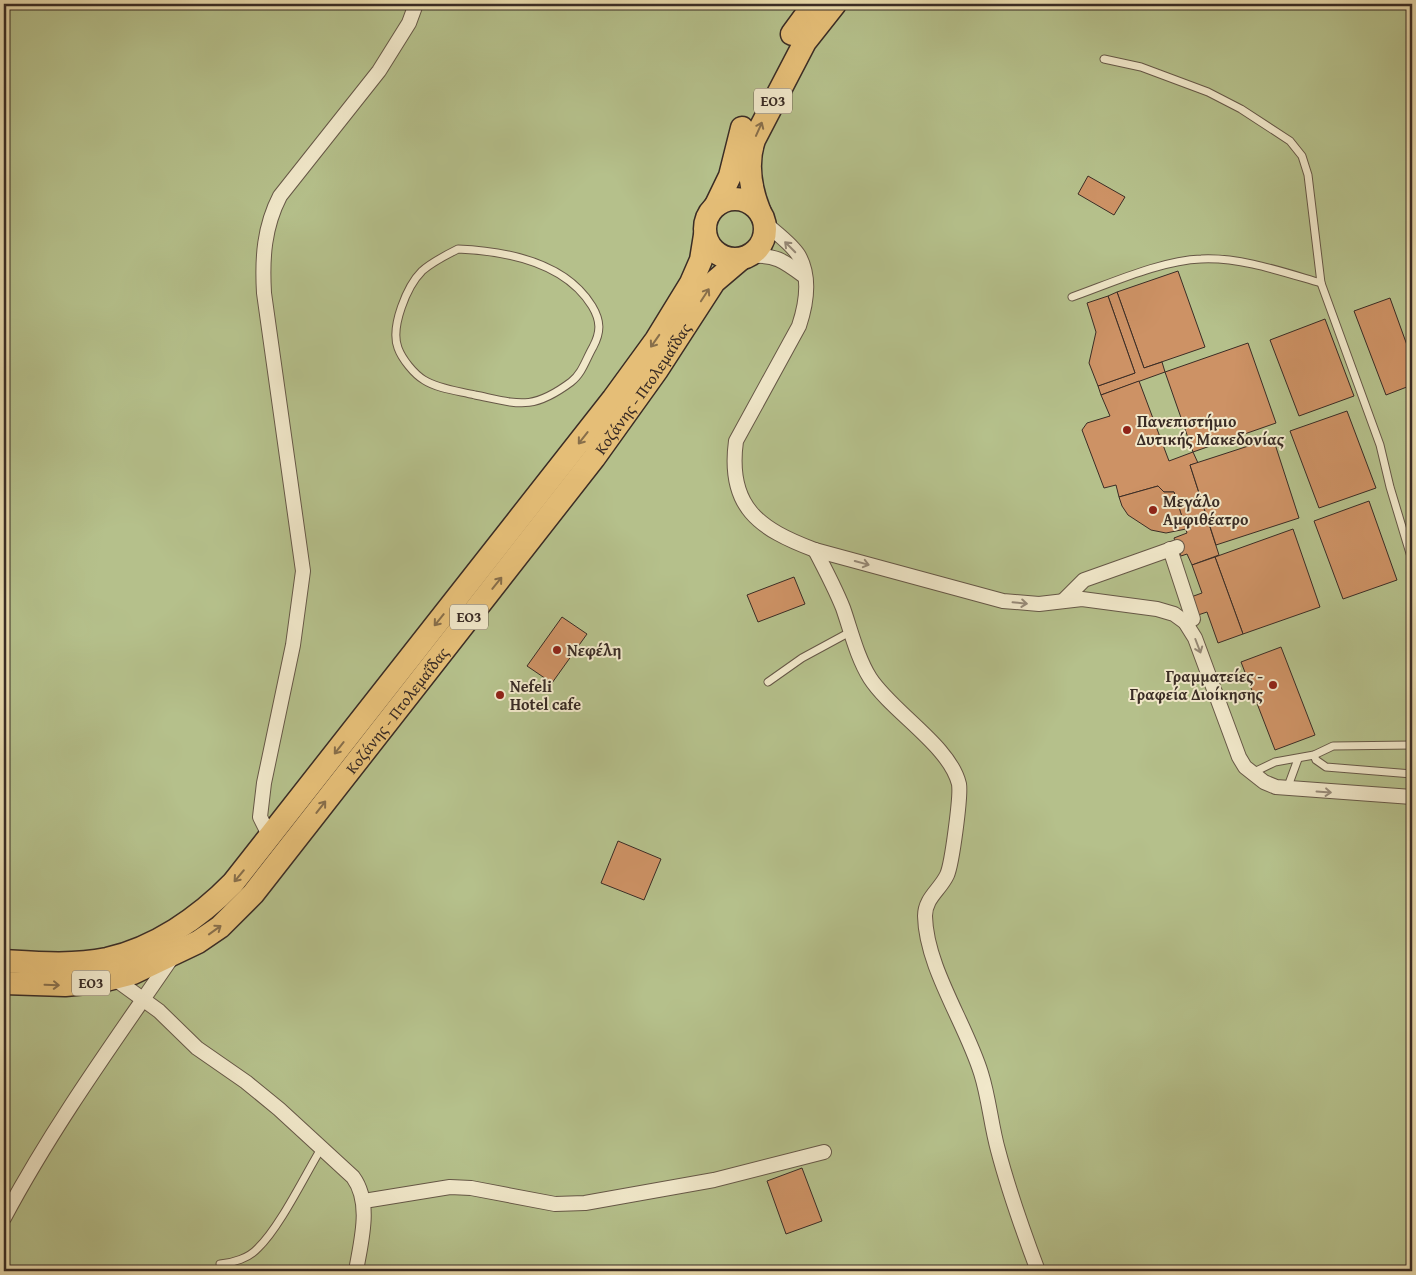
<svg xmlns="http://www.w3.org/2000/svg" width="1416" height="1275" font-family="'Gentium Book Plus',serif">
<style>
.green{fill:#b5c08b;stroke:#787658}
.building{fill:#cd9265;stroke:#3a2c25}
.lines{fill:none;stroke-linecap:round;stroke-linejoin:round}
.lane-casing{stroke:#665847;stroke-width:9}
.street-casing{stroke:#665847;stroke-width:16}
.primary-casing{stroke:#3a2c25;stroke-width:25}
.lane{stroke:#f1e8ca;stroke-width:7}
.street{stroke:#f1e8ca;stroke-width:14}
.primary{stroke:#e5be77;stroke-width:22}
.oneway{stroke:#876e4a}
.oneway2{stroke:#968a78}
.poi-dot{fill:#8f2418;stroke:#f1e8ca;stroke-width:2}
.labels{text-anchor:middle;stroke-width:4;stroke-linejoin:round;paint-order:stroke}
.shield{fill:#f1e8ca;stroke:#716456;stroke-width:1}
.shield-label{font-size:15px;font-weight:bold;fill:#3a2c25}
.street-label{font-size:16px;fill:#3a2c25;stroke:#f1e8ca}
.poi-label{font-size:16px;font-weight:bold;fill:#3a2c25;stroke:#f1e8ca;text-anchor:start}
</style>
<rect width="100%" height="100%" fill="#eadcae"/>
<filter id="stains"><feTurbulence type="fractalNoise" baseFrequency=".004" numOctaves="4"/><feColorMatrix values="0 0 0 0 .2 0 0 0 0 .09 0 0 0 0 .02 0 0 0 .5 -.17"/></filter>
<radialGradient id="worn" r=".72"><stop offset=".6" stop-color="#630" stop-opacity="0"/><stop offset="1" stop-color="#630" stop-opacity=".3"/></radialGradient>
<!-- green -->
<rect class="green" x="4" y="4" width="1408" height="1267"/>
<!-- building -->
<g class="building">
<polygon points="1088,176 1125,197 1114,215 1078,194"/>
<polygon points="1178,271 1205,347 1144,368 1117,292"/>
<polygon points="1117,292 1144,368 1162,362 1165,372 1101,395 1098,386 1135,373 1108,296"/>
<polygon points="1108,296 1135,373 1098,386 1089,363 1096,332 1087,303"/>
<polygon points="1390,298 1412,359 1412,385 1386,395 1354,311"/>
<polygon points="1325,319 1354,396 1299,416 1270,340"/>
<polygon points="1248,343 1276,423 1193,452 1165,372"/>
<polygon points="1139,381 1169,461 1193,452 1198,463 1190,465 1219,555 1192,565 1187,554 1181,556 1174,538 1187,533 1174,492 1164,492 1158,486 1119,497 1116,485 1104,488 1082,430 1087,423 1110,416 1101,395"/>
<polygon points="1347,411 1376,488 1319,508 1290,431"/>
<polygon points="1273,438 1299,518 1216,545 1190,465"/>
<polygon points="1158,486 1164,492 1174,492 1186,529 1166,533 1151,530 1128,515 1122,506 1119,497"/>
<polygon points="1369,501 1397,580 1343,599 1314,521"/>
<polygon points="1293,529 1320,607 1243,634 1215,557"/>
<polygon points="1215,557 1243,634 1218,643 1207,612 1198,615 1191,597 1202,593 1192,565"/>
<polygon points="794,577 805,604 758,622 747,595"/>
<polygon points="562,617 587,634 552,683 527,666"/>
<polygon points="1281,647 1315,735 1275,750 1241,662"/>
<polygon points="618,841 661,859 644,900 601,883"/>
<polygon points="802,1168 822,1221 786,1234 767,1181"/>
</g>
<g class="lines">
<defs>
<g id="lane">
<polyline points="1104,59 1141,67 1208,92 1241,109 1290,141 1302,156 1308,175 1321,283 1380,445 1390,487 1412,560"/>
<path d="M458,249C505,251 565,262 592,306C601,321 601,332 593,347C586,359 582,374 571,382C532,411 519,404 475,395C459,391 438,389 424,380C414,374 402,359 398,348C390,327 407,286 422,271C432,262 446,255 458,249Z"/>
<path d="M1072,297C1109,284 1162,260 1201,259C1241,257 1283,272 1321,283"/>
<polyline points="768,682 802,658 850,632"/>
<polyline points="1314,755 1316,760 1326,767 1412,774"/>
<polyline points="1252,773 1275,762 1314,755 1333,746 1412,745"/>
<polyline points="1287,789 1298,759"/>
<path d="M220,1264C233,1263 249,1258 258,1248C280,1227 305,1175 322,1147"/>
</g>
<g id="street">
<path d="M765,223C776,233 792,244 799,256C811,278 806,305 799,326L736,441C727,507 759,529 815,550L1003,601L1039,604L1082,599L1157,609L1174,614L1185,622L1195,638L1239,757L1245,767L1264,782L1276,787L1412,797"/>
<path d="M749,256C775,254 784,261 804,276"/>
<polyline points="1170,549 1193,619 1185,622"/>
<path d="M815,550C825,569 835,588 843,608C851,631 857,657 870,678C892,712 950,746 959,784C961,796 952,864 947,875C940,890 925,898 925,916C926,967 966,1024 981,1073C989,1098 991,1125 998,1150C1009,1192 1023,1231 1038,1271"/>
<polyline points="1064,600 1084,580 1177,547"/>
<path d="M270,837L260,817L264,783L293,645L303,571L264,293C262,258 264,227 280,196L379,71L409,23L416,4"/>
<path d="M115,979L159,1011L197,1048L246,1082L279,1109L353,1177C372,1203 361,1241 356,1271"/>
<polyline points="364,1201 450,1187 471,1188 555,1204 585,1203 714,1180 824,1152"/>
<path d="M4,1218C53,1126 114,1042 173,956"/>
</g>
<g id="primary">
<polyline points="792,34 814,4"/>
<circle cx="735" cy="229" r="30"/>
<polyline points="716,205 730,176 742,128"/>
<path d="M759,210C750,187 746,164 754,140L805,42L835,4"/>
<path d="M4,961C37,963 73,966 107,959C155,948 199,918 233,883L613,399L656,340L691,283L701,260L705,235"/>
<path id="s1" d="M4,983L65,985L98,982L133,973L198,942L220,927L253,894L594,458L657,370L714,282L741,259"/>
</g>
</defs>
<!-- lane casing -->
<use href="#lane" class="lane-casing"/>
<!-- street casing -->
<use href="#street" class="street-casing"/>
<!-- primary casing -->
<use href="#primary" class="primary-casing"/>
<!-- lane -->
<use href="#lane" class="lane"/>
<!-- street -->
<use href="#street" class="street"/>
<!-- primary -->
<use href="#primary" class="primary"/>
</g>
<!-- one-way arrows -->
<defs><path id="oneway-shaft" d="M-6 0H5M1.5-3L5.5 0L1.5 3" fill="none" stroke-width="1.6" stroke-linecap="round" stroke-linejoin="round" transform="scale(1.25)"/></defs>
<g class="oneway">
<use href="#oneway-shaft" transform="translate(759 129) rotate(-66)"/>
<use href="#oneway-shaft" transform="translate(705 295) rotate(-57)"/>
<use href="#oneway-shaft" transform="translate(655 341) rotate(125)"/>
<use href="#oneway-shaft" transform="translate(583 438) rotate(128)"/>
<use href="#oneway-shaft" transform="translate(497 583) rotate(-51)"/>
<use href="#oneway-shaft" transform="translate(439 620) rotate(129)"/>
<use href="#oneway-shaft" transform="translate(339 748) rotate(128)"/>
<use href="#oneway-shaft" transform="translate(321 807) rotate(-52)"/>
<use href="#oneway-shaft" transform="translate(239 876) rotate(130)"/>
<use href="#oneway-shaft" transform="translate(215 930) rotate(-36)"/>
<use href="#oneway-shaft" transform="translate(52 985) rotate(2)"/>
</g>
<g class="oneway2">
<use href="#oneway-shaft" transform="translate(790 247) rotate(-135)"/>
<use href="#oneway-shaft" transform="translate(862 563) rotate(15)"/>
<use href="#oneway-shaft" transform="translate(1020 603) rotate(6)"/>
<use href="#oneway-shaft" transform="translate(1198 646) rotate(69)"/>
<use href="#oneway-shaft" transform="translate(1324 792) rotate(4)"/>
</g>
<!-- markers -->
<g class="poi-dot">
<circle cx="1127" cy="430" r="5"/>
<circle cx="1153" cy="510" r="5"/>
<circle cx="557" cy="650" r="5"/>
<circle cx="1273" cy="685" r="5"/>
<circle cx="500" cy="695" r="5"/>
</g>
<g class="labels">
<!-- shield labels -->
<g class="shield">
<rect x="754" y="88.5" width="38" height="25" rx="4"/>
<rect x="450" y="604.5" width="38" height="25" rx="4"/>
<rect x="72" y="970.5" width="38" height="25" rx="4"/>
</g>
<g class="shield-label">
<text x="773" y="106">ΕΟ3</text>
<text x="469" y="622">ΕΟ3</text>
<text x="91" y="988">ΕΟ3</text>
</g>
<!-- street labels -->
<g class="street-label">
<text dy="6" stroke="none"><textPath href="#s1" startOffset="914">Κοζάνης - Πτολεμαΐδας</textPath></text>
<text dy="6" stroke="none"><textPath href="#s1" startOffset="509">Κοζάνης - Πτολεμαΐδας</textPath></text>
</g>
<!-- poi labels -->
<g class="poi-label">
<text x="1137" y="427">Πανεπιστήμιο<tspan x="1137" dy="18">Δυτικής Μακεδονίας</tspan></text>
<text x="1163" y="507">Μεγάλο<tspan x="1163" dy="18">Αμφιθέατρο</tspan></text>
<text x="567" y="656">Νεφέλη</text>
<text x="1263" y="682" text-anchor="end">Γραμματείες -<tspan x="1263" dy="18">Γραφεία Διοίκησης</tspan></text>
<text x="510" y="692">Nefeli<tspan x="510" dy="18">Hotel cafe</tspan></text>
</g>
</g>
<!-- margin -->
<rect width="1416" height="1275" fill="none" stroke="#eadcae" stroke-width="20"/>
<rect x="5" y="5" width="1406" height="1265" fill="none" stroke="#3a2c25" stroke-width="2.5"/>
<rect x="10" y="10" width="1396" height="1255" fill="none" stroke="#3a2c25"/>
<rect width="100%" height="100%" filter="url(#stains)"/>
<rect width="100%" height="100%" fill="url(#worn)"/>
</svg>
